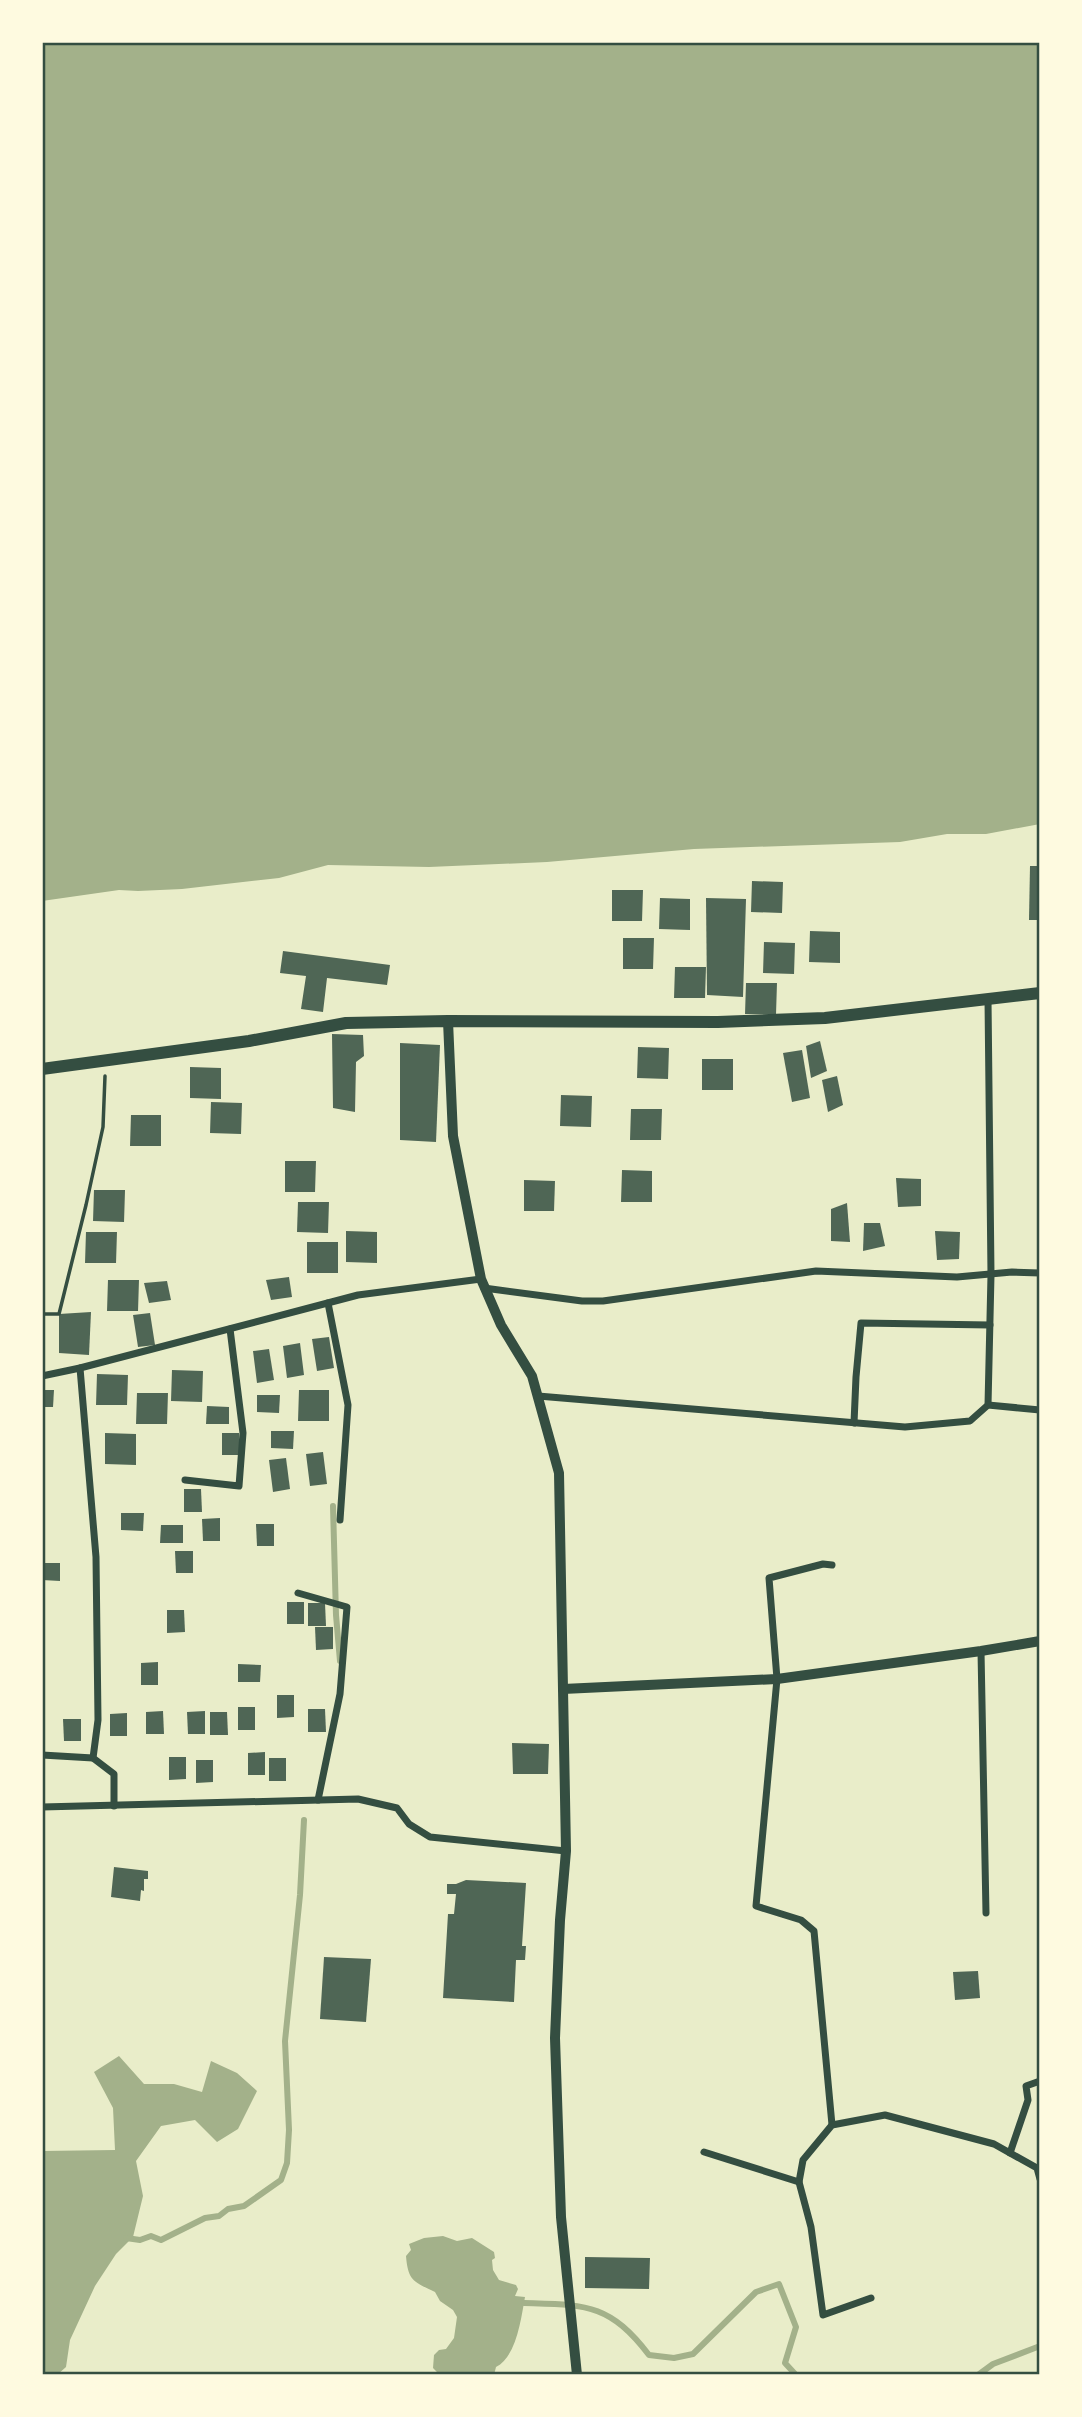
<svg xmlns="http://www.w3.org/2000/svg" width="1082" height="2417" font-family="'Playfair Display',serif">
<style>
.water{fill:#a3b18a}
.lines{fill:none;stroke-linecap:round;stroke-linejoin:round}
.stream{stroke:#a3b18a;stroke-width:6}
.building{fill:#4f6655}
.path{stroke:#344e41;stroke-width:3.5}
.minor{stroke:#344e41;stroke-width:7}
.tertiary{stroke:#344e41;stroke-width:10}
.secondary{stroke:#344e41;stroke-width:10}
.primary{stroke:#344e41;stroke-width:12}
.neatline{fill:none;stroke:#344e41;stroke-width:2.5}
</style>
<rect width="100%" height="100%" fill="#e9edc9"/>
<!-- water -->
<g class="water">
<polygon points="42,42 1040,42 1040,824 986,834 947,834 900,842 694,849 547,862 429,867 328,865 279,878 182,889 138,891 119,890 42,901"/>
<polygon points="119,2056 144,2084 174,2084 202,2092 211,2061 237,2073 257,2091 238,2129 217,2142 195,2120 161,2126 136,2161 143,2196 133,2237 116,2254 95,2286 70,2340 66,2367 57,2375 42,2375 42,2151 115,2150 113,2108 94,2072"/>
<path d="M443,2236L457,2241L472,2238L494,2252L495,2258L492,2260L493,2270L499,2280L516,2285L518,2289L515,2296L525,2297C521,2318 517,2356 496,2367L494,2375H440L433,2368L434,2355L439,2350L446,2349L454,2338L457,2317L453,2310L440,2301L435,2292C414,2282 408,2281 406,2256L411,2250L409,2244L424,2238Z"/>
</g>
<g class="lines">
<!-- stream -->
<g class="stream">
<polyline points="333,1506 336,1615 340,1661"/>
<polyline points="126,2238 140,2240 151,2236 161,2240 205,2218 219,2216 228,2209 244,2206 281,2180 287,2163 289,2130 285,2041 300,1895 304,1820"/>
<path d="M524,2303C586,2305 609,2303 649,2355L674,2358L693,2354L756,2292L779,2284L796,2327L785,2363L796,2375"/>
<polyline points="978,2375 993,2364 1040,2346"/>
</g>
</g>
<!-- building -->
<g class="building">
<polygon points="1030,866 1040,866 1040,920 1029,920"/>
<polygon points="752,881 783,882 782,913 751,912"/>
<polygon points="612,890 643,890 642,921 612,921"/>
<polygon points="660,898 690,899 690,930 659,929"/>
<polygon points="706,898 746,899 743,997 707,995"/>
<polygon points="810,931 840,932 840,963 809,962"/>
<polygon points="623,938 654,938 653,969 623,969"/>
<polygon points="764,942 795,943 794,974 763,973"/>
<polygon points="283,951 390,965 387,985 327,978 323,1012 301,1009 306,976 280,973"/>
<polygon points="675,967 706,967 705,998 674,998"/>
<polygon points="746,983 777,983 776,1014 745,1014"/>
<polygon points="332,1034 363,1035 364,1056 356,1062 355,1112 333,1108"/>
<polygon points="820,1041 827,1071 811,1078 806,1046"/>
<polygon points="400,1043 440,1045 436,1142 400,1140"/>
<polygon points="638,1047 669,1048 668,1079 637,1078"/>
<polygon points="802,1050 810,1098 792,1102 783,1053"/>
<rect x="702" y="1059" width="31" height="31"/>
<polygon points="190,1067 221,1068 221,1099 190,1098"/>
<polygon points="837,1076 843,1105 828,1112 822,1080"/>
<polygon points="561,1095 592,1096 591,1127 560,1126"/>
<polygon points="211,1102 242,1103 241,1134 210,1133"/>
<polygon points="631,1109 662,1109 661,1140 630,1140"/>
<polygon points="131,1115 161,1115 161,1146 130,1146"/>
<polygon points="285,1161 316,1161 315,1192 285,1192"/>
<polygon points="622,1170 652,1171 652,1202 621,1202"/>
<polygon points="896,1178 921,1179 921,1206 898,1207"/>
<polygon points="524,1180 555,1181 554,1211 524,1211"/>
<polygon points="94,1190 125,1190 124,1222 93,1221"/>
<polygon points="298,1202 329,1202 328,1233 297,1232"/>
<polygon points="847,1203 850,1242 831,1241 831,1209"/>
<polygon points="864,1223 880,1223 885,1246 863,1251"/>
<polygon points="346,1231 377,1232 377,1263 346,1262"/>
<polygon points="935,1231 960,1232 959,1259 937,1260"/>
<polygon points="86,1232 117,1232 116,1263 85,1263"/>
<rect x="307" y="1242" width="31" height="31"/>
<polygon points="289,1277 292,1297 271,1300 266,1280"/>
<polygon points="108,1280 139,1280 138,1311 107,1311"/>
<polygon points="167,1281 171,1300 149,1303 144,1283"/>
<polygon points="91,1312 89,1355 59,1353 59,1314"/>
<polygon points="150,1313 155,1345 138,1347 133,1315"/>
<polygon points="329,1337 334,1368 317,1371 312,1339"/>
<polygon points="300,1343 304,1375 287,1378 283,1346"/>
<polygon points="269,1349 274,1380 257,1383 253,1351"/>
<polygon points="172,1370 203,1371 202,1402 171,1401"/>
<polygon points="97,1374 128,1375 127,1405 96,1405"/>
<polygon points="42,1390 54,1390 53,1407 42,1407"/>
<polygon points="299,1390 329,1390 329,1421 298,1421"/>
<polygon points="137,1393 168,1393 167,1424 136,1424"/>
<polygon points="257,1395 280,1395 279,1413 257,1412"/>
<polygon points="207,1406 229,1407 229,1424 206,1424"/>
<polygon points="271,1431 294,1431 293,1449 271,1448"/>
<polygon points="105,1433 136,1434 136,1465 105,1464"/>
<rect x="222" y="1433" width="17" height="22"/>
<polygon points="323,1452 327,1484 310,1486 306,1454"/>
<polygon points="286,1458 290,1489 273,1492 269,1460"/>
<polygon points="184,1489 201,1489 202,1512 184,1512"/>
<polygon points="121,1513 144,1513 143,1531 121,1530"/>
<polygon points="220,1518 220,1541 203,1541 202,1519"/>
<polygon points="256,1524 274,1524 274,1546 257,1546"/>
<polygon points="161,1525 183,1525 183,1543 160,1543"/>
<polygon points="175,1551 193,1551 193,1573 176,1573"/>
<polygon points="42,1563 60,1563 60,1581 42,1580"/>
<rect x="287" y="1602" width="17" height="22"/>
<polygon points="308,1603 325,1603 326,1626 308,1626"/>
<polygon points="167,1610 184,1610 185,1632 167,1633"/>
<polygon points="315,1627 333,1627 333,1649 316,1650"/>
<polygon points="158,1662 158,1685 141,1685 141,1663"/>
<polygon points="238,1664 261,1665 260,1682 238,1682"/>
<polygon points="277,1695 294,1695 294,1717 277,1718"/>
<rect x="238" y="1707" width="17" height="23"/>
<polygon points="308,1709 325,1709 326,1732 308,1732"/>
<polygon points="163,1711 164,1734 146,1734 146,1712"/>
<polygon points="205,1711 205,1734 188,1734 187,1712"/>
<polygon points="210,1712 227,1712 228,1735 210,1735"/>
<polygon points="127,1713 127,1736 110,1736 110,1714"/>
<polygon points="63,1719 81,1719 81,1741 64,1741"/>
<polygon points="512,1743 549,1744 548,1774 513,1774"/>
<polygon points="265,1752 265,1775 248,1775 248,1753"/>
<polygon points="169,1757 186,1757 186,1779 169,1780"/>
<rect x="269" y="1758" width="17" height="23"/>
<polygon points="196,1760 213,1760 213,1782 196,1783"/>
<polygon points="114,1867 148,1871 148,1879 144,1879 144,1891 141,1890 140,1901 111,1897"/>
<polygon points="466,1880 526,1883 522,1946 526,1946 525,1960 516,1960 514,2002 443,1998 448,1914 454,1914 456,1894 447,1894 447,1884 456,1884"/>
<polygon points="324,1957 371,1959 366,2022 320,2019"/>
<polygon points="978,1971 980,1998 955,2000 953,1972"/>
<polygon points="585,2257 650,2258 649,2289 585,2288"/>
</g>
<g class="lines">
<!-- path -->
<polyline class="path" points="42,1314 59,1314 86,1205 103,1127 105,1076"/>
<!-- minor -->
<g class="minor">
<polyline points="484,1288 582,1301 603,1301 816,1271 957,1277 1012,1272 1040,1273"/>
<polyline points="328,1303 348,1405 340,1520"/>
<polyline points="42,1376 80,1368"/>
<polyline points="538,1396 905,1427 970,1421 988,1405 991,1275 988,999"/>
<polyline points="988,1405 1040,1410"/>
<polyline points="854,1423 856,1377 861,1323 990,1325"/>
<polyline points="185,1480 239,1486 243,1433 230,1329"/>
<polyline points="298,1593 347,1607 340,1694 318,1800"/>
<polyline points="981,1651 986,1913"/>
<polyline points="42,1755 93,1758"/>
<polyline points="114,1806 114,1774 93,1758 98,1720 96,1557 80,1368 358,1295 481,1279"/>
<polyline points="42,1807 358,1799 397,1808 409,1824 430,1837 566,1851"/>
<polyline points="832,2125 814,1931 801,1920 756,1906 777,1679 769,1578 823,1564 832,1565"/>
<polyline points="704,2152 799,2182"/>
<polyline points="1010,2153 1028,2100 1026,2086 1040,2081"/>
<polyline points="871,2298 823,2315 811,2227 799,2182 803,2160 832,2125 885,2115 994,2144 1037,2168 1040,2179"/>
</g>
<!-- tertiary -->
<polyline class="tertiary" points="563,1689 777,1679 981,1651 1040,1641"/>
<!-- secondary -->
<polyline class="secondary" points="448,1021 453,1136 481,1279 501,1325 532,1376 559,1473 566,1851 560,1920 555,2038 561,2217 577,2375"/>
<!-- primary -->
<polyline class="primary" points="42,1069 249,1041 346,1023 448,1021 718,1022 825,1018 1040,993"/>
</g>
<!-- border -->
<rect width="1082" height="2417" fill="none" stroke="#fefae0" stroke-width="88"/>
<rect x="44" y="44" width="994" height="2329" class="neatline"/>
</svg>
